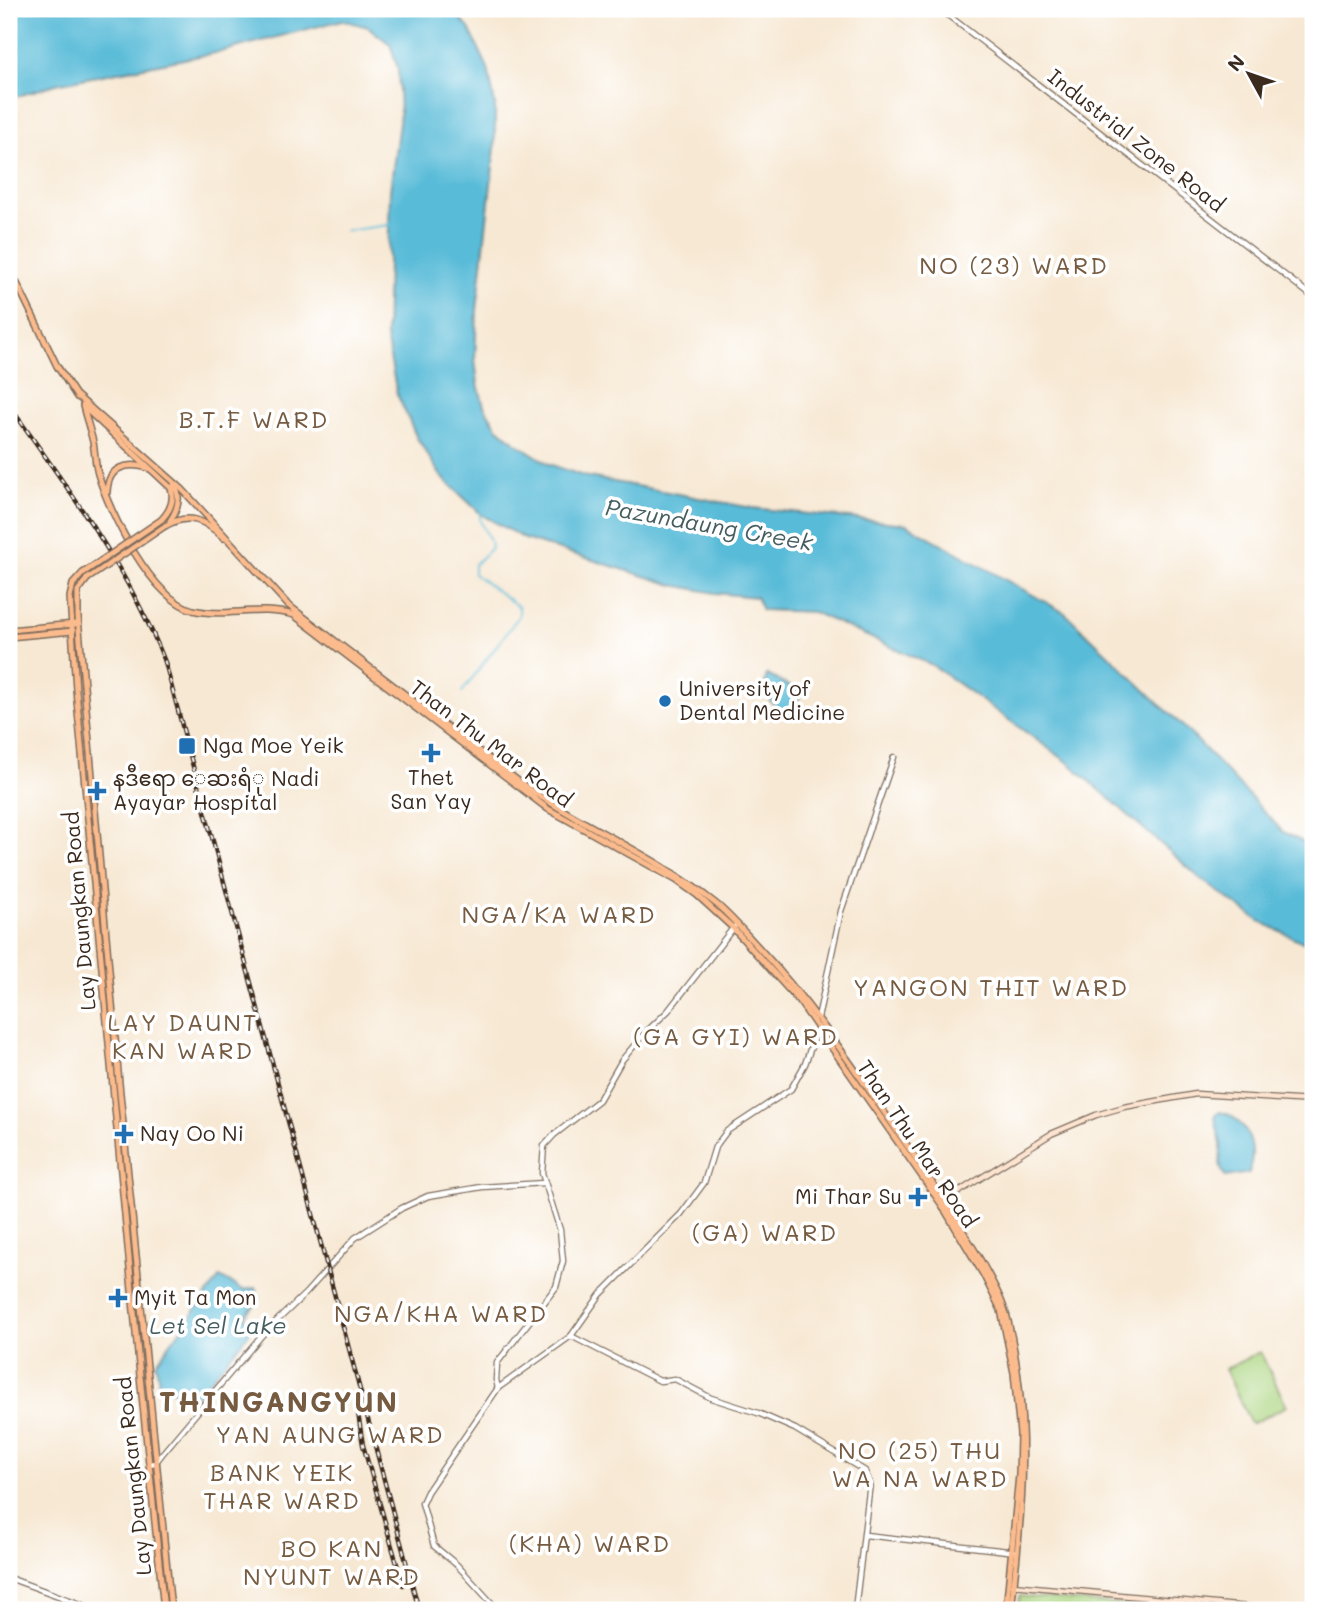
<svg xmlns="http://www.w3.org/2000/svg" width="1322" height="1619" font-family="Mali,'Noto Sans Myanmar',sans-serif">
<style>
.green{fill:#acd580;stroke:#74804f;stroke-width:2}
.water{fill:#59bbd8;stroke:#4a727b;stroke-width:2}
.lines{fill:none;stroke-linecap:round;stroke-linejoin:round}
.stream{stroke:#59bbd8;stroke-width:2}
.tertiary-casing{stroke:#7d6c5d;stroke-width:7}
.secondary-casing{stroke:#7d6c5d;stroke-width:7}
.primary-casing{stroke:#7d6c5d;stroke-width:8}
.tertiary{stroke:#fff;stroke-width:4.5}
.secondary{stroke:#fde4d1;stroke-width:4.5}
.primary{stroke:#fbbb8d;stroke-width:5}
.rail-casing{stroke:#3b2a1e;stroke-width:4.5}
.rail{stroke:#fff;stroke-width:2;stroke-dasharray:5;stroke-linecap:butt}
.primary-bridge-casing{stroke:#7d6c5d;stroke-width:8;stroke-linecap:butt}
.primary-bridge{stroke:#fbbb8d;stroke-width:5}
.poi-dot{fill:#1f6fb2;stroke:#fff;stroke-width:2.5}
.labels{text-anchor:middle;stroke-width:7;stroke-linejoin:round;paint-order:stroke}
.street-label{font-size:21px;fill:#3b2a1e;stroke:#fff}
.poi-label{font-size:21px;fill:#3b2a1e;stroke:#fff;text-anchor:start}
.water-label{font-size:23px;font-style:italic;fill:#465d5f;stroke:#fff}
.quarter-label{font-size:24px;letter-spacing:2px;fill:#765b41;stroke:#fff}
.district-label{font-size:28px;font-weight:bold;letter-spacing:2px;fill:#765b41;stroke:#fff}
</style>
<rect width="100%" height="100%" fill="#fff"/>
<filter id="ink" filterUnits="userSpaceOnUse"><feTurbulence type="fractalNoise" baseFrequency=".0143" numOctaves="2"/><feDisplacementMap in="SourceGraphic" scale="14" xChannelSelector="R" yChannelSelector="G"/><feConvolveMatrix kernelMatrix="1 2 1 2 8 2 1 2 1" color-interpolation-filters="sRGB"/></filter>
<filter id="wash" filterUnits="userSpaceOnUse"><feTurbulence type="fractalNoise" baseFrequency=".00686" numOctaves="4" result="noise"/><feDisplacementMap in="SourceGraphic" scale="28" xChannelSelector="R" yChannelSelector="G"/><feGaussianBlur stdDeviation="1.57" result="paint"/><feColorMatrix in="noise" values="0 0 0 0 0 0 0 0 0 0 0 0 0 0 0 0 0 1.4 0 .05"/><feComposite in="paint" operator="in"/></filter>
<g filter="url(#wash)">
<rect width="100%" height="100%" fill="#f7e8d3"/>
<!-- green -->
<g class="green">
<polygon points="1260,1352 1287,1406 1251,1424 1225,1369"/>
<polygon points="1020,1596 1179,1610 1018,1610"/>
</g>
<!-- water -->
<g class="water">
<polygon points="27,9 451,9 469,28 488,68 495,105 495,148 477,310 475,359 478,384 484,406 497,427 516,443 549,464 583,476 752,508 906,524 1065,613 1192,735 1283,832 1313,847 1313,947 1259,921 1202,880 1069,763 932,665 813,612 762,610 756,597 715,593 673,585 525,539 482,515 441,476 417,438 397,394 386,337 390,191 400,114 398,69 390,44 368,27 342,20 220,52 56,84 9,99 9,18"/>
<polygon points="767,675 802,692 790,716 778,710 762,690"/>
<path d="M1220,1112C1237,1114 1250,1133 1252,1150C1253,1157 1250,1166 1249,1173L1226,1177C1216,1165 1222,1157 1221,1144C1219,1134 1216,1126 1215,1115Z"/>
<polygon points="220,1277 243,1290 256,1288 259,1300 245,1316 250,1332 193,1401 159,1384 156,1363"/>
</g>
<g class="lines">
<!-- stream -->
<g class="stream">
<polyline points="345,231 389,225"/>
<path d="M462,692L519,616V607L474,574V565L491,548C491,533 478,527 480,513"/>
</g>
</g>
</g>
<g filter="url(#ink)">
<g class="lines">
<defs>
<g id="tertiary">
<polyline points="940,9 1313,297"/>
<polyline points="818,1018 841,911 894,757"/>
<polyline points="571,1336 660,1381 675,1379 711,1398 758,1413 795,1429 865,1471 870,1483 855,1610"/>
<polyline points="498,1388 496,1380 497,1363 556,1287 563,1261 560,1230 542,1173 544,1146 554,1135 599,1100 622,1060 644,1034 668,1011 734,927"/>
<polyline points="149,1464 155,1463 162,1454 262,1335 306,1293 355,1238 402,1208 428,1196 482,1187 544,1183"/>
<polyline points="865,1535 1017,1552"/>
<polyline points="9,1578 97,1610"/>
<polyline points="498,1610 457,1565 434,1546 422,1503 427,1492 498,1388 571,1336 600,1295 681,1214 704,1183 715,1147 727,1131 791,1089 805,1064 818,1027"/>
</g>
<g id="secondary">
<polyline points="941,1203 1051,1134 1096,1115 1124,1107 1196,1094 1313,1101"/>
<polyline points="1013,1585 1280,1610"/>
</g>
<g id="primary">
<polyline points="9,267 57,366 77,397"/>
<path d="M76,395L182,489L288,605L526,787C587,829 657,856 715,903C731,916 745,933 759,948C817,1010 863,1082 911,1151C936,1188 960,1225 982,1263C992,1282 1003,1300 1008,1321C1031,1419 1023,1511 1011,1610"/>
<path d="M83,406C86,418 90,430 93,442C95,453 95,464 98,474C110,514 151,598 193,610C225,618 258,605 294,615L548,809L676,880L697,895L733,928L799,1001L942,1205L983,1274L1001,1310L1014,1373L1020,1434L1019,1475L1006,1610"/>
<path d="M84,407L171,488C175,501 170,511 161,520"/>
<path d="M107,492C108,466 128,461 150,469"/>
<path d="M170,521C178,509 182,497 174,485"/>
<path d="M165,526C189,512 205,520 224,538"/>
<polyline points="83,573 73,584 70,597 76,690 140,1376 164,1610"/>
<polyline points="87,579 78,591 78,617 119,1083 171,1610"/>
<polyline points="9,630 75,624"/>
<polyline points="9,637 73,631"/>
</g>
</defs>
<!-- tertiary casing -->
<use href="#tertiary" class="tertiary-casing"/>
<!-- secondary casing -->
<use href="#secondary" class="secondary-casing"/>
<!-- primary casing -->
<use href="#primary" class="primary-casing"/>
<!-- tertiary -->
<use href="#tertiary" class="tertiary"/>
<!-- secondary -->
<use href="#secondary" class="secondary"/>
<!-- primary -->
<use href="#primary" class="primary"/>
<defs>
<g id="rail">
<path d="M9,405C67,488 127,566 165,662L419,1610"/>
<polyline points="358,1413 363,1445 403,1585"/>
</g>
</defs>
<!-- rail casing -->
<use href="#rail" class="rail-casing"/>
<!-- rail -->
<use href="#rail" class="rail"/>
<defs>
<g id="primary-bridge">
<polyline points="83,573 161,520"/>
<polyline points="87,579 165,526"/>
</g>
</defs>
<!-- primary-bridge casing -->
<use href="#primary-bridge" class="primary-bridge-casing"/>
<!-- primary-bridge -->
<use href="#primary-bridge" class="primary-bridge"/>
</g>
</g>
<!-- markers -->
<g class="poi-dot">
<circle cx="665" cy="701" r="7"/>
<rect x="178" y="737" width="18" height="18" rx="3.5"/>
<path d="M427.5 742.5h7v7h7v7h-7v7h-7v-7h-7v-7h7z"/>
<path d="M93.5 780.5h7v7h7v7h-7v7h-7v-7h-7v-7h7z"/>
<path d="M120.5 1123.5h7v7h7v7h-7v7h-7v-7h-7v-7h7z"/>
<path d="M914.5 1186.5h7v7h7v7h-7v7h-7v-7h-7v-7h7z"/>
<path d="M114.5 1287.5h7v7h7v7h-7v7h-7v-7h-7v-7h7z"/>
</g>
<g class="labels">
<!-- street labels -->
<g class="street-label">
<text transform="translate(1136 141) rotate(38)" y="7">Industrial Zone Road</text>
<text transform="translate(491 744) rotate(37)" y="7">Than Thu Mar Road</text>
<text transform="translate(80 911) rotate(-95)" y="7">Lay Daungkan Road</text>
<text transform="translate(917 1144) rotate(56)" y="7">Than Thu Mar Road</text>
<text transform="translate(134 1476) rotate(-96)" y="7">Lay Daungkan Road</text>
</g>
<!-- poi labels -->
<g class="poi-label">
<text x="679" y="696">University of<tspan x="679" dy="24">Dental Medicine</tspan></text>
<text x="203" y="753">Nga Moe Yeik</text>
<text x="431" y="785" text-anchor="middle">Thet<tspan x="431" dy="24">San Yay</tspan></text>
<text x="113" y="786">နဒီဧရာ ေဆးရံု Nadi<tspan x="113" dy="24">Ayayar Hospital</tspan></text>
<text x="140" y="1141">Nay Oo Ni</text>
<text x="902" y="1204" text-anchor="end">Mi Thar Su</text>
<text x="134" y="1305">Myit Ta Mon</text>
</g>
<!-- water labels -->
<g class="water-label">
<text transform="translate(709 525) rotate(10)" y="8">Pazundaung Creek</text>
<text x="218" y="1334">Let Sel Lake</text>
</g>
<!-- quarter labels -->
<g class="quarter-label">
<text x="1014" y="274">NO (23) WARD</text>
<text x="254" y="428">B.T.F WARD</text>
<text x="559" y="923">NGA/KA WARD</text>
<text x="991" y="996">YANGON THIT WARD</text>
<text x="183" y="1031">LAY DAUNT<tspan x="183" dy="28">KAN WARD</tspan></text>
<text x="736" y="1045">(GA GYI) WARD</text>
<text x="765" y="1241">(GA) WARD</text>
<text x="441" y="1322">NGA/KHA WARD</text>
<text x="330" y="1443">YAN AUNG WARD</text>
<text x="920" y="1459">NO (25) THU<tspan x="920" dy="28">WA NA WARD</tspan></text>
<text x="282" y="1481">BANK YEIK<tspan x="282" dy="28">THAR WARD</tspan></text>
<text x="590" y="1552">(KHA) WARD</text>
<text x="332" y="1557">BO KAN<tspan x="332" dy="28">NYUNT WARD</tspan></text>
</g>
<!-- district labels -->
<g class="district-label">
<text x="279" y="1412">THINGANGYUN</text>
</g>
</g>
<!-- margin -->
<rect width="1322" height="1619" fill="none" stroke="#fff" stroke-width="35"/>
<!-- north arrow -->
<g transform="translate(1249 74) rotate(310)" stroke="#ffffff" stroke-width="5" paint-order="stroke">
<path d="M0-5L12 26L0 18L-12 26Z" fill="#3b2a1e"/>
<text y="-10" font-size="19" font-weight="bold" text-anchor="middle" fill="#3b2a1e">N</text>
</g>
</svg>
